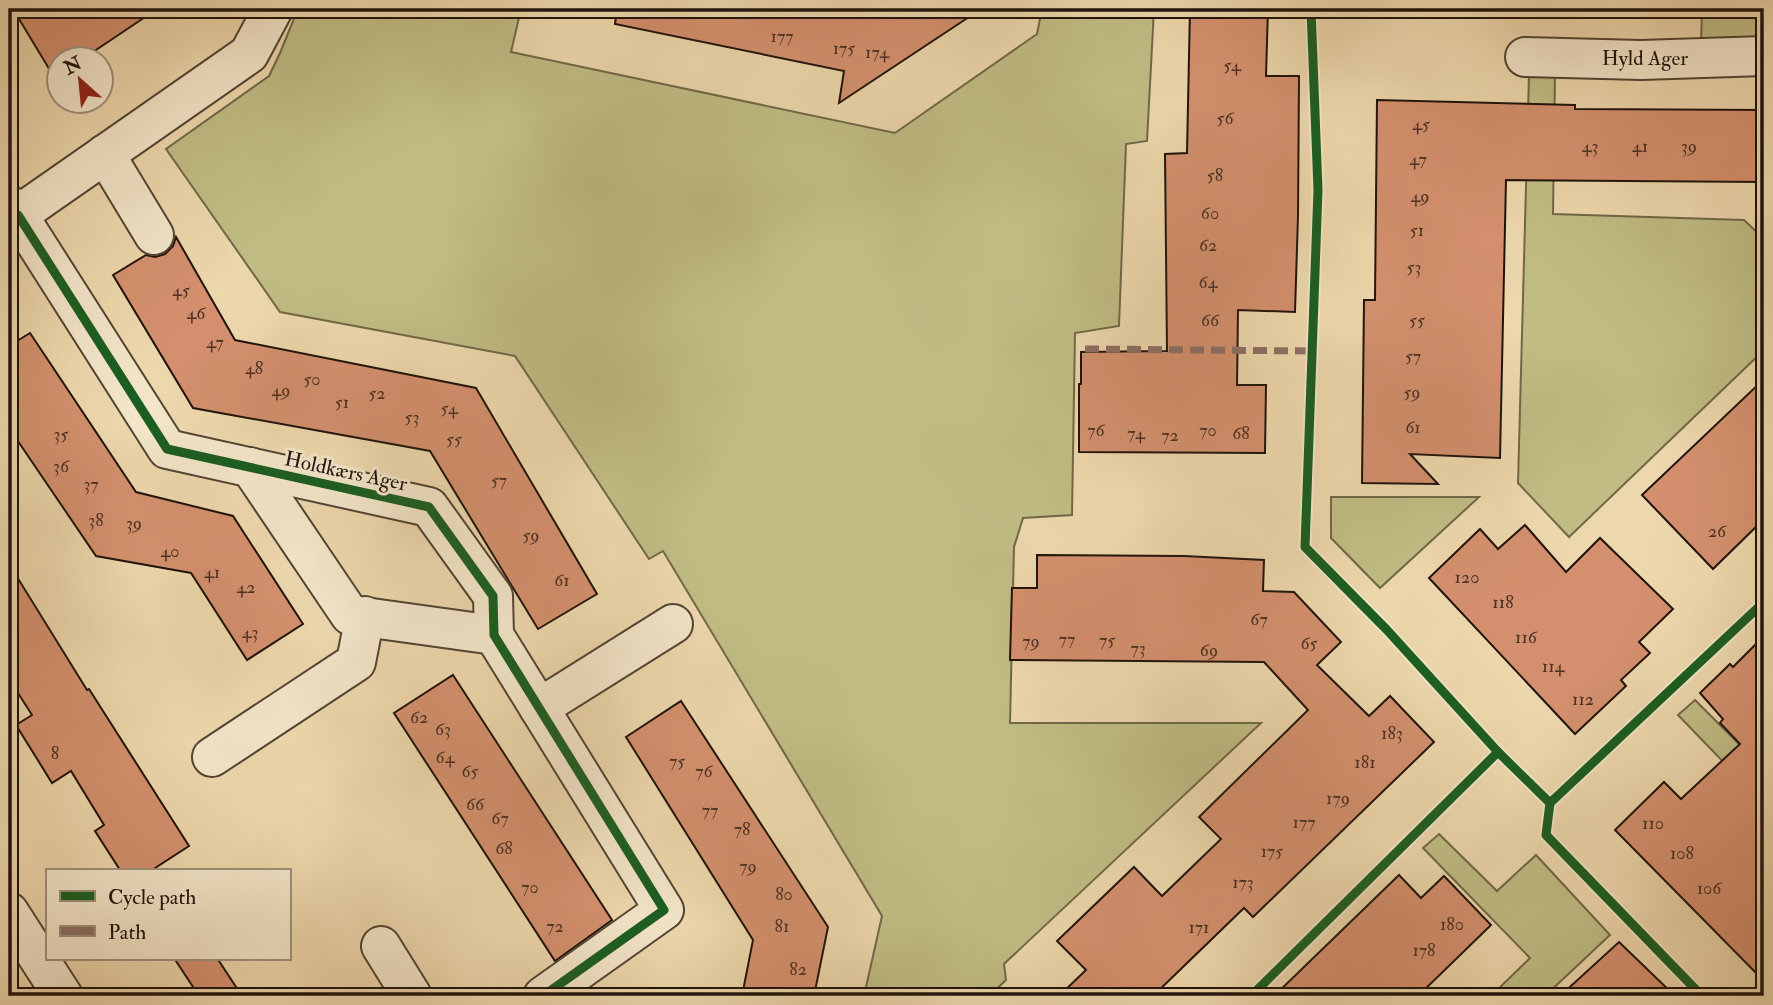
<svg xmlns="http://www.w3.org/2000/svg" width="1773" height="1005" font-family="'IM FELL Double Pica',serif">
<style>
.green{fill:#c0bc84;stroke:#706848;stroke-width:2}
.building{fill:#d4906e;stroke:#1f130c;stroke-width:2}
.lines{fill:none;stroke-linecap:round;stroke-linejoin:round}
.minor-casing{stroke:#524434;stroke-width:42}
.minor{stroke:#f3e5c9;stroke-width:38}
.quiet{stroke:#8d6e63;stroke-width:7;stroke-dasharray:14 7;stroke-linecap:butt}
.cycleway-casing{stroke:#f3e5c9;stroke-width:13}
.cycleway{stroke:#1b5e20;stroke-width:9}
.labels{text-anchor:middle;stroke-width:6;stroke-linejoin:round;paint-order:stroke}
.number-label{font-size:18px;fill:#4c3224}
.street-label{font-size:21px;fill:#1f130c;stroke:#f3e5c9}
</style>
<rect width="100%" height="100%" fill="#edd7ac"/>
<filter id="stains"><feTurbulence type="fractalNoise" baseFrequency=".00286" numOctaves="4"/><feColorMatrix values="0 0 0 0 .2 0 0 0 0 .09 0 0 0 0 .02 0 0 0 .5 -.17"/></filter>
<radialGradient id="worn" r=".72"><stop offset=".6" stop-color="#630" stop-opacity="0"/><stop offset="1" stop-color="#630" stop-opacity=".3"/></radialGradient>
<!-- green -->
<g class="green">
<polygon points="298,9 521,9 511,52 895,133 1037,34 1042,9 1154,9 1147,141 1126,144 1119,326 1075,333 1072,515 1023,518 1014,547 1010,723 1261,723 1004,964 1006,980 989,996 864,996 882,916 663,551 649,559 515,356 280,312 166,149 269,76 280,53"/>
<polygon points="1702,9 1764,9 1764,42 1701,44"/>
<polygon points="1555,74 1553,214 1744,220 1764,239 1764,350 1569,537 1518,483 1529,75"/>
<polygon points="1331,497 1479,497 1380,588 1331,538"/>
<polygon points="1695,700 1764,769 1764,804 1678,715"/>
<polygon points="1439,834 1497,891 1536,855 1610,935 1545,996 1491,996 1530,958 1423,848"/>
</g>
<!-- building -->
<g class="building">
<polygon points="13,9 157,9 81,60 60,60 60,74 54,77"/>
<polygon points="617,9 981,9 839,103 844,71 615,24"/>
<polygon points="1190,9 1268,9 1266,76 1299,76 1298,216 1295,312 1238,310 1237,385 1266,385 1265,453 1079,452 1079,384 1081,384 1081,352 1167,351 1165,154 1187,153"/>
<polygon points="1377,100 1575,105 1575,109 1764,110 1764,182 1506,180 1500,458 1410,454 1438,484 1362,483 1364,300 1375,300"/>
<polygon points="176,237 235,340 476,388 597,594 538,629 430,451 193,408 113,275 146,255 155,257 165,254 173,246"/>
<polygon points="30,333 136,492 233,516 303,624 247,660 191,573 96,556 9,428 9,346"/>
<polygon points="1764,379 1764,519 1713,569 1642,495"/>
<polygon points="1525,525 1566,572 1600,538 1673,609 1639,642 1650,653 1621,680 1626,686 1575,734 1429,578 1480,529 1498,549"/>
<polygon points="1037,555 1184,556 1264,560 1263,591 1294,592 1341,642 1317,665 1369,716 1390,696 1434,742 1253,917 1244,908 1153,996 1059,996 1086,970 1057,941 1134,867 1162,896 1221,839 1199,817 1308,710 1264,662 1010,660 1012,588 1037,588"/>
<polygon points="9,564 87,690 89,689 189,846 152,870 120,870 95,831 104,825 71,771 52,783 16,725 32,715 9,679"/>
<polygon points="1764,636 1764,981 1615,830 1664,782 1681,799 1740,744 1720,723 1723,719 1700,693 1730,664 1733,667"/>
<polygon points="453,675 612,920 555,961 394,713"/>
<polygon points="681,701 828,927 814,996 742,996 753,940 626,737"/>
<polygon points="1399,875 1421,898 1444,876 1491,925 1418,996 1274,996"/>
<polygon points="1619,942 1675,996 1560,996"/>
<polygon points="174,958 217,958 242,996 199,996"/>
</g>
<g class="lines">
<defs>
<g id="minor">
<polyline points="1525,57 1641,60 1764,56"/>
<polyline points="105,154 154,235"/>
<polyline points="9,205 18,215 249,54 273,9"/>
<polyline points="9,220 18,215 167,449 429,507 493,596 494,635 664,910 543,996"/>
<polyline points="250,467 350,615 494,635"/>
<polyline points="539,708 673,624"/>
<polyline points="212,757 356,662 365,616"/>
<polyline points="9,912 63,996"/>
<polyline points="381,946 412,996"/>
</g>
</defs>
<!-- minor casing -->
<use href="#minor" class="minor-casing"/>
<!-- minor -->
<use href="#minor" class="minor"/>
<!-- quiet -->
<polyline class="quiet" points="1085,349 1312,351"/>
<defs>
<g id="cycleway">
<polyline points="1311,9 1318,190 1305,547 1387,630 1498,752 1550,803 1546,835 1702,996"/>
<polyline points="18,215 167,449 429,507 493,596 494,635 664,910 543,996"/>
<polyline points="1550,803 1764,602"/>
<polyline points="1251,996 1498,752"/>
</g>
</defs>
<!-- cycleway casing -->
<use href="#cycleway" class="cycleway-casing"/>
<!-- cycleway -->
<use href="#cycleway" class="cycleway"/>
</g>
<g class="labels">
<!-- number labels -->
<g class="number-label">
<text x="782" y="42">177</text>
<text x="844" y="54">175</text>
<text x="877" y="58">174</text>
<text x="1232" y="71">54</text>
<text x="1225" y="124">56</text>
<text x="1421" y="130">45</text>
<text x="1590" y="152">43</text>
<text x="1640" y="152">41</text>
<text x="1689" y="152">39</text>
<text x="1418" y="165">47</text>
<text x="1215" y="181">58</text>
<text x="1420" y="202">49</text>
<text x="1210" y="219">60</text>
<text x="1417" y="236">51</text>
<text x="1208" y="251">62</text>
<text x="1414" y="273">53</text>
<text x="1208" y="288">64</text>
<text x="181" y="296">45</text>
<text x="196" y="319">46</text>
<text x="1210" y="326">66</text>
<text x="1417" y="326">55</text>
<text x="215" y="348">47</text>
<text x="1413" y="362">57</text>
<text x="254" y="374">48</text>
<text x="312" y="385">50</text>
<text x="281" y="396">49</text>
<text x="1412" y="398">59</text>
<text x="377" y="399">52</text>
<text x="342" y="408">51</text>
<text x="449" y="414">54</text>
<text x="412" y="423">53</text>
<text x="1413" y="433">61</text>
<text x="1096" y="436">76</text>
<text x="1208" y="436">70</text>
<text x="1136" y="439">74</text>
<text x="1241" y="439">68</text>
<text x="61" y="440">35</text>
<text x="1170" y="441">72</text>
<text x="454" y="445">55</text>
<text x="61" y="472">36</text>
<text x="499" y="486">57</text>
<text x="91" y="490">37</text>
<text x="96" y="526">38</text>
<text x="134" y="529">39</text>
<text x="1717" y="537">26</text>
<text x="531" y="541">59</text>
<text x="170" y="557">40</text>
<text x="212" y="578">41</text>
<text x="1467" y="583">120</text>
<text x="562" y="586">61</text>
<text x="246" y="593">42</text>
<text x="1503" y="608">118</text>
<text x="1259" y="625">67</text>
<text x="250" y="638">43</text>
<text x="1526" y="643">116</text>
<text x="1067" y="645">77</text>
<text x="1107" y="646">75</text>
<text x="1031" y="647">79</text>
<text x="1309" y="649">65</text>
<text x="1138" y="654">73</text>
<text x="1209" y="656">69</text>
<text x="1553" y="672">114</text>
<text x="1583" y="705">112</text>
<text x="419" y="723">62</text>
<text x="443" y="735">63</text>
<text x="1392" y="739">183</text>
<text x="55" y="759">8</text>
<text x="445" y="763">64</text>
<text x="677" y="767">75</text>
<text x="1365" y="768">181</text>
<text x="470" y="777">65</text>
<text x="704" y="777">76</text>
<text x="1338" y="804">179</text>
<text x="475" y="810">66</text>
<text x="710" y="816">77</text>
<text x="500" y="824">67</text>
<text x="1304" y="828">177</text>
<text x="1653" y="829">110</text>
<text x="742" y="835">78</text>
<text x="504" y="854">68</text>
<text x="1272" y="857">175</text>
<text x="1682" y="859">108</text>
<text x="748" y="872">79</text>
<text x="1243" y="888">173</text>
<text x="530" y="893">70</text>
<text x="1709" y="894">106</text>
<text x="784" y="900">80</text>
<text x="1452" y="930">180</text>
<text x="555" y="932">72</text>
<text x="782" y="932">81</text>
<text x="1199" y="933">171</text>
<text x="1424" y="956">178</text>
<text x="798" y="975">82</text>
</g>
<!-- street labels -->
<g class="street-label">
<text x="1645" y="65">Hyld Ager</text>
<text transform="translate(346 471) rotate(12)" y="7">Holdkærs Ager</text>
</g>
</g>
<!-- margin -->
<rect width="1773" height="1005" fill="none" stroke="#edd7ac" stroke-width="35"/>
<rect x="10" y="10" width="1752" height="984" fill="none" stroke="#1f130c" stroke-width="3.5"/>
<rect x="18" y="18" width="1738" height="970" fill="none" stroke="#1f130c" stroke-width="2"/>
<!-- legend -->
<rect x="46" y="869" width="245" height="91" fill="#f3e5c9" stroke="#9e917d" stroke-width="2"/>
<rect x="60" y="891" width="35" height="10" fill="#1b5e20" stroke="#9e917d" stroke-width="2"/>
<text x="108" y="904" font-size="21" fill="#1f130c">Cycle path</text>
<rect x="60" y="926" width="35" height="10" fill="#8d6e63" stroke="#9e917d" stroke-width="2"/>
<text x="108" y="939" font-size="21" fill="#1f130c">Path</text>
<!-- north arrow -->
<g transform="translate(80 80) rotate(333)"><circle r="33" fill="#f3e5c9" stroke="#9e917d" stroke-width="2"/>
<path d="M0-5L12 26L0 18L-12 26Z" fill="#8f2418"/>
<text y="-10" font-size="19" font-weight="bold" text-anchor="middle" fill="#1f130c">N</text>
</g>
<rect width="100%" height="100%" filter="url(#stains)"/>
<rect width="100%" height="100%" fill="url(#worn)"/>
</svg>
